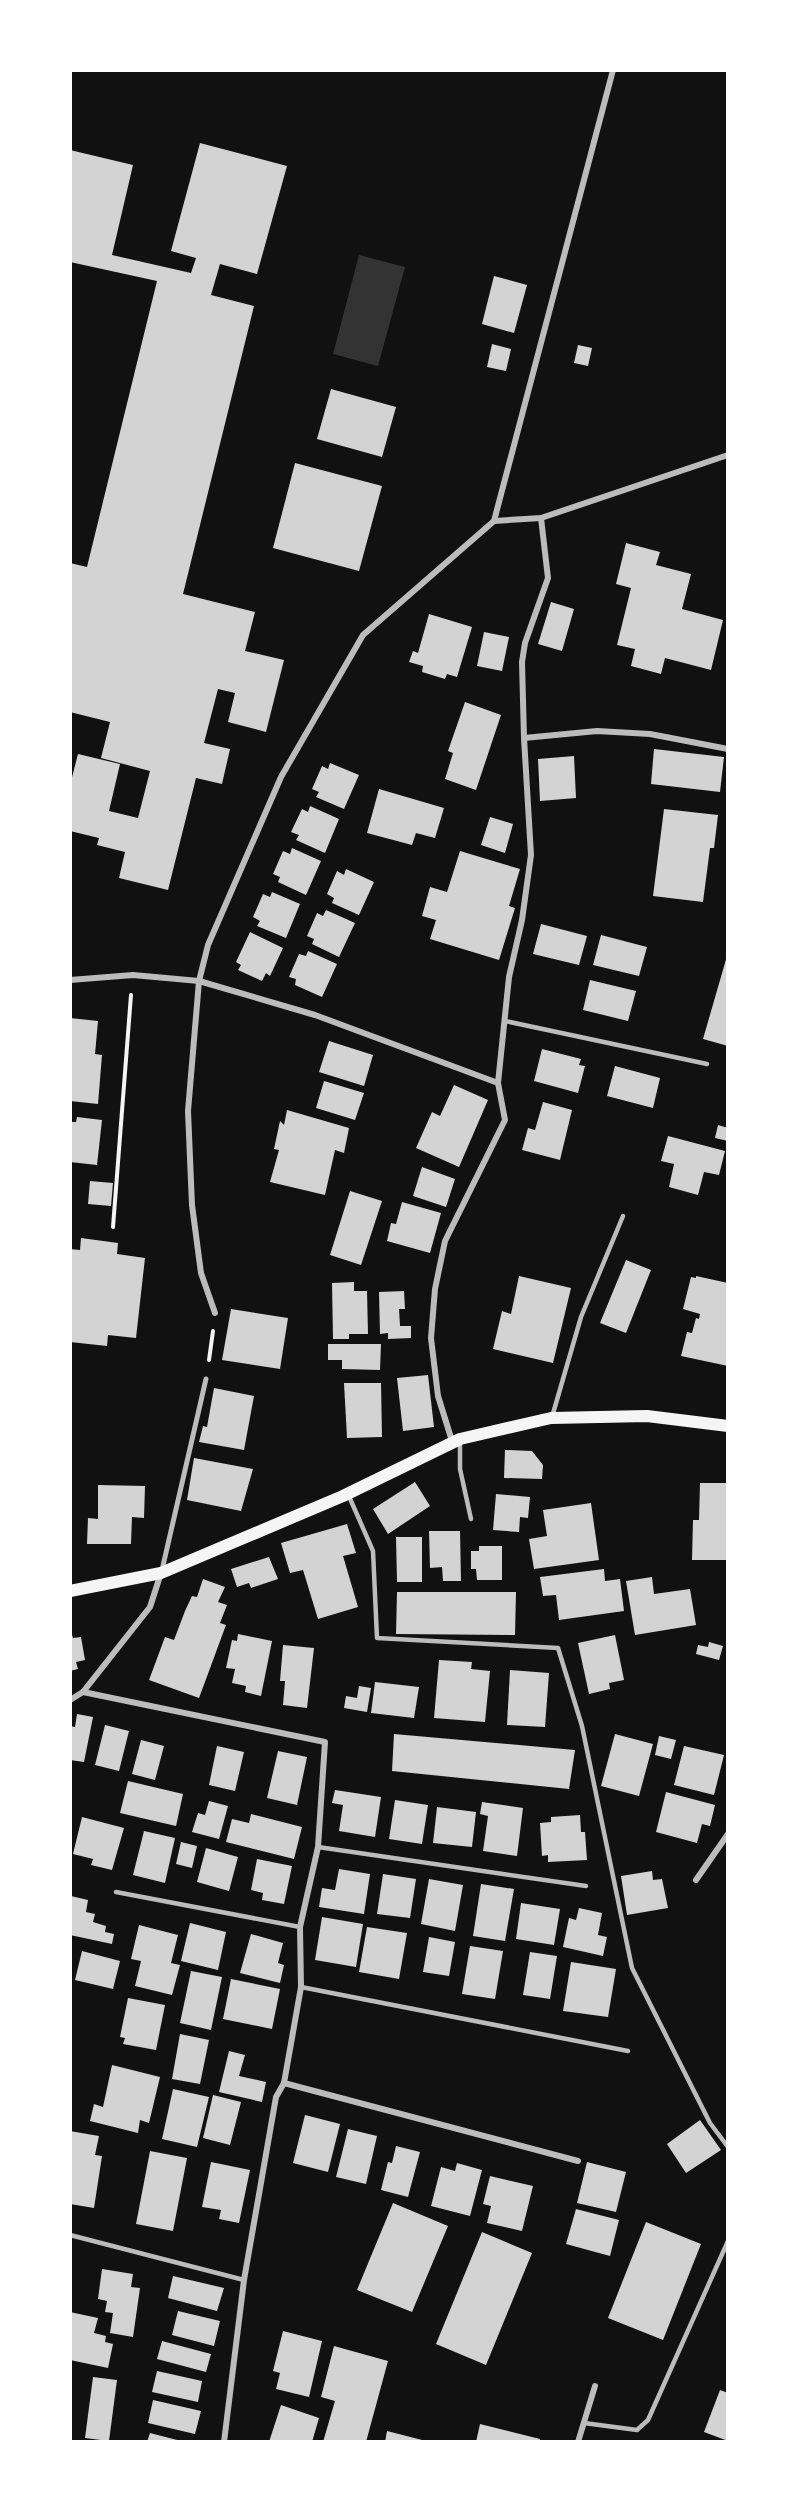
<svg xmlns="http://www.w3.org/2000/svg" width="798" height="2512" font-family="Karla,sans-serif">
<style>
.water{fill:#333}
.building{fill:#d3d3d3}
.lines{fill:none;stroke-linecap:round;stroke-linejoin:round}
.path{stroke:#f5f5f5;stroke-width:4}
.service{stroke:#bcbcbc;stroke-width:4.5}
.pedestrian{stroke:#bcbcbc;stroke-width:5}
.minor{stroke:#bcbcbc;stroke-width:6}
.secondary{stroke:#f5f5f5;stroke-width:12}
</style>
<rect width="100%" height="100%" fill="#111"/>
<!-- water -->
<polygon class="water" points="359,255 405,267 378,366 333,354"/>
<!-- building -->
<g class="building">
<polygon points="200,143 287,166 257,274 220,264 211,295 254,306 183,594 255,612 245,651 284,660 266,732 228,722 235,693 218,689 204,743 230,749 222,784 196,778 168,890 119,878 125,852 97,845 99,838 70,831 70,785 78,754 120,764 109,811 138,818 150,771 101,758 110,722 70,712 70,563 87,567 157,281 70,262 70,150 133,165 112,255 191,273 196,258 171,251"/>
<polygon points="494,276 527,285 514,333 482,324"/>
<polygon points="492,344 511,349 506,371 487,367"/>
<polygon points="578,345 592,348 588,366 574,363"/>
<polygon points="331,389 396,407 382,457 317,439"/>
<polygon points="295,463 382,486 359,571 273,548"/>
<polygon points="626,543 660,552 656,565 691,574 682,609 723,620 711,670 665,658 661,674 631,666 635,649 617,645 631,588 616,584"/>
<polygon points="551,602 574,609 562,651 538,644"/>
<polygon points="429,614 472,627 457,677 447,674 445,679 422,672 423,666 409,662 413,651 418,653"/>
<polygon points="484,632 509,637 502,671 477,666"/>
<polygon points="465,702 501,715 476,790 445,779 453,753 448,751"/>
<polygon points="654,749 724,757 720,792 651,784"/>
<polygon points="574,756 576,798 540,801 538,759"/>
<polygon points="330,763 359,775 344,809 316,797 319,792 312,789 322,766 328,769"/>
<polygon points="379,789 444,808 435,838 416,833 412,845 367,833"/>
<polygon points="310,806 339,819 325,853 296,840 299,835 291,832 302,809 308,812"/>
<polygon points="664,809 718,815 714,848 710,848 703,902 653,896"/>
<polygon points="490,817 513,824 505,853 481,845"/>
<polygon points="292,848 321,861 306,895 278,882 280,877 273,874 283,851 290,854"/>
<polygon points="460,851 520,869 509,906 515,908 499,960 430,939 436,920 422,916 430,887 447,892"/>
<polygon points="346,869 374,882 359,915 332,903 334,898 327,894 337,871 344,875"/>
<polygon points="272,892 300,904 286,938 257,926 260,921 253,917 263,894 270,897"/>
<polygon points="326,910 355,923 339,957 312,944 314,939 307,936 317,913 323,916"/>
<polygon points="541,924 587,936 579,965 533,954"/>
<polygon points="250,932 283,948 270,976 266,973 262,981 238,970 241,965 236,962"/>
<polygon points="601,935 647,947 639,976 593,965"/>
<polygon points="308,951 337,964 322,997 295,985 296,979 289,977 299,954 306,956"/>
<polygon points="727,956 728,956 728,1046 703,1039"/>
<polygon points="590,980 636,991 628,1021 583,1010"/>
<polygon points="70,1018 98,1021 95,1054 102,1055 98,1104 70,1101"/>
<polygon points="329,1041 373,1055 364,1086 319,1072"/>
<polygon points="542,1049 581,1059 579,1065 585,1066 578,1093 534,1081"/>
<polygon points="615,1066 660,1078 653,1108 607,1096"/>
<polygon points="324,1081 364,1093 355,1120 316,1108"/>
<polygon points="454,1085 488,1100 459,1167 416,1148 432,1112 440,1116"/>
<polygon points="543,1102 572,1110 560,1160 522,1150 528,1128 535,1130"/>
<polygon points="287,1110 349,1128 344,1153 335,1150 325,1195 270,1182 279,1150 274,1149 280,1121 284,1125"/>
<polygon points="77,1117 102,1120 97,1165 70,1162 70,1122 76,1122"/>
<polygon points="718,1125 728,1128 728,1141 715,1138"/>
<polygon points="668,1136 725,1151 719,1175 704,1172 698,1195 669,1187 674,1164 661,1161"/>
<polygon points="422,1167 455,1179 446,1207 413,1196"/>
<polygon points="90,1181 113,1183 111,1206 88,1204"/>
<polygon points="350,1191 382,1201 361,1265 330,1255"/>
<polygon points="402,1202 441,1213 430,1253 387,1241 391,1223 396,1224"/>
<polygon points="81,1238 118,1243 117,1254 145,1258 136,1338 108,1335 107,1346 70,1342 70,1249 80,1250"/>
<polygon points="626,1260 651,1270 626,1333 600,1323"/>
<polygon points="519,1276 571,1288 553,1363 493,1349 502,1311 511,1314"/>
<polygon points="696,1276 728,1283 728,1366 681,1356 687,1332 692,1333 696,1318 699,1319 700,1314 683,1309 691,1277 696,1278"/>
<polygon points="354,1282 354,1291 367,1291 368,1334 349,1334 349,1339 333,1339 332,1283"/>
<polygon points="404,1291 405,1309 399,1309 400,1326 411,1326 411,1338 388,1339 388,1333 380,1334 379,1292"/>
<polygon points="231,1309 288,1318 280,1369 222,1360"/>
<polygon points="328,1344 381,1344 380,1370 342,1369 342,1360 328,1360"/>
<polygon points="428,1375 434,1427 403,1431 397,1378"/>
<polygon points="344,1383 381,1383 382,1437 347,1438"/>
<polygon points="214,1388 254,1396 244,1450 199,1442 203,1426 207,1427"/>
<polygon points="505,1450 532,1451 543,1465 542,1479 504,1478"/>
<polygon points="194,1458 253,1469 241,1511 187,1500"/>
<polygon points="415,1482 430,1506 388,1534 373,1509"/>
<polygon points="700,1483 728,1483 728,1560 692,1560 693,1520 699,1520"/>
<polygon points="98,1485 145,1486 144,1518 132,1517 131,1544 87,1544 88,1518 98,1519"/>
<polygon points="496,1494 530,1497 528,1518 520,1517 519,1532 493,1530"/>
<polygon points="591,1503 599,1560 534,1569 529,1539 547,1536 543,1510"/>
<polygon points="347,1524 356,1553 343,1556 358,1607 318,1619 303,1570 290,1573 281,1543"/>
<polygon points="429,1531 460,1531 461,1581 443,1581 442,1567 430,1568"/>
<polygon points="396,1537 422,1537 422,1582 397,1582"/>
<polygon points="479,1546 502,1546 502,1580 477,1580 476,1569 471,1569 471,1551 479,1551"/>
<polygon points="269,1557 278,1579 251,1588 249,1583 237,1587 231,1569"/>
<polygon points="604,1569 605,1581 620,1579 624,1611 559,1620 556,1595 543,1596 540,1577"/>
<polygon points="652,1577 654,1594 690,1589 696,1625 635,1635 626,1581"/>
<polygon points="203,1579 225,1587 218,1602 227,1605 220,1623 226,1625 199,1698 149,1680 165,1637 174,1640 185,1611 192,1596 197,1597"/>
<polygon points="397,1592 516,1592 515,1635 396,1634"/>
<polygon points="70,1628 73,1638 81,1637 85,1660 76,1662 78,1669 70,1671"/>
<polygon points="238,1634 272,1641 261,1696 245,1692 246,1686 232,1683 235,1669 226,1668 232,1640 237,1641"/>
<polygon points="615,1635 624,1680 609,1683 610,1689 589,1694 578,1643"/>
<polygon points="709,1642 723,1646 719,1660 696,1654 698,1645 708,1647"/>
<polygon points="283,1645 314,1648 307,1708 283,1705 285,1681 280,1681"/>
<polygon points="439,1660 472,1662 471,1669 490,1671 485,1722 434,1718"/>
<polygon points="510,1670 549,1673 545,1727 507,1725"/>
<polygon points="375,1682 419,1687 414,1718 371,1713"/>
<polygon points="359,1686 371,1688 367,1712 344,1708 346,1696 357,1698"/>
<polygon points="77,1714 93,1717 84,1762 70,1760 70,1726 75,1727"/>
<polygon points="105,1725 129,1731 119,1771 95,1765"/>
<polygon points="394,1734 575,1750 569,1789 392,1771"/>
<polygon points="615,1734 653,1744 639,1796 601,1786"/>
<polygon points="659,1736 676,1740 671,1759 655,1755"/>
<polygon points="141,1740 164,1746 155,1780 132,1774"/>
<polygon points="217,1746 244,1752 235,1791 209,1785"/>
<polygon points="684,1746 724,1755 714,1795 674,1785"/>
<polygon points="278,1751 307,1757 297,1805 267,1798"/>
<polygon points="128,1781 183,1794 176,1826 120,1813"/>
<polygon points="335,1790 381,1797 375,1837 339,1831 343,1805 332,1803"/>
<polygon points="666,1792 715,1805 710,1826 702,1824 697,1843 656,1832"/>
<polygon points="395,1800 428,1805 422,1844 389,1839"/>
<polygon points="209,1801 228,1806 219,1839 192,1832 198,1813 205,1815"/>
<polygon points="482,1802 523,1808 517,1856 483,1851 488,1816 480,1814"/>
<polygon points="437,1807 476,1812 472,1847 433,1843"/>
<polygon points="251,1814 302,1827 294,1859 226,1842 232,1819 249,1823"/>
<polygon points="580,1815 581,1832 585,1832 587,1860 548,1862 548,1855 542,1856 540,1823 551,1822 551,1817"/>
<polygon points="82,1817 124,1828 112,1870 91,1865 93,1859 73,1854"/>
<polygon points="144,1831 175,1838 165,1883 133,1875"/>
<polygon points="181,1842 197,1846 192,1868 176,1864"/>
<polygon points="206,1848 238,1857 229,1891 197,1882"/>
<polygon points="257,1859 292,1866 284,1904 262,1900 263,1893 251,1890"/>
<polygon points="339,1869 370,1874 364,1914 319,1907 322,1888 335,1890"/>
<polygon points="652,1871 653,1880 662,1879 668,1908 627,1915 621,1876"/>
<polygon points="383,1874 416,1879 410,1918 377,1914"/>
<polygon points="429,1879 463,1885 455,1931 421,1924"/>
<polygon points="481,1884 514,1889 505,1941 473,1936"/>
<polygon points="71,1896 88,1900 86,1912 95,1914 93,1922 106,1926 105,1932 114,1934 112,1944 70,1935"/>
<polygon points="521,1903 560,1909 554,1945 516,1939"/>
<polygon points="579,1908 602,1913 598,1935 607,1937 603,1956 563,1947 569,1918 576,1920"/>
<polygon points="322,1917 363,1924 356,1967 315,1960"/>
<polygon points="190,1923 226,1932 218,1970 181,1961"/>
<polygon points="139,1925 178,1935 171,1963 180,1965 172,1995 135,1986 141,1961 131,1959"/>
<polygon points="367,1927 407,1933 399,1979 359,1972"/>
<polygon points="251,1934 283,1943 278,1963 284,1965 280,1983 240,1973"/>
<polygon points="429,1937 455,1942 449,1976 423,1972"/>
<polygon points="470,1946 503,1951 495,1999 462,1994"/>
<polygon points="82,1951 120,1961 113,1989 75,1980"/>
<polygon points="530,1952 557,1956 550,1999 523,1995"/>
<polygon points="571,1962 616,1969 608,2017 563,2011"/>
<polygon points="191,1971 222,1977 211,2030 180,2023"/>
<polygon points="231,1979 280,1989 272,2029 223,2019"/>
<polygon points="128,1998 165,2005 156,2050 123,2044 125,2038 120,2037"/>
<polygon points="180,2034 209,2040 200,2084 172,2079"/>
<polygon points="229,2051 245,2055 239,2076 266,2082 262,2102 219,2092"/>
<polygon points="112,2065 160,2077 149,2123 140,2120 138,2133 90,2121 94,2104 103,2107"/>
<polygon points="173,2089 209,2097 197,2147 162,2139"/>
<polygon points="213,2095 241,2102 230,2145 203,2138"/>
<polygon points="305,2115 340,2124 328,2172 293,2163"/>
<polygon points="700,2120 721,2150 686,2173 667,2144"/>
<polygon points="348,2129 377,2136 366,2184 336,2177"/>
<polygon points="70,2131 99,2136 95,2155 102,2156 94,2208 70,2204"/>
<polygon points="396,2146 420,2152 408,2197 381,2190 388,2162 392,2163"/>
<polygon points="150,2151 187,2158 173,2231 136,2224"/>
<polygon points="211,2162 250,2170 239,2223 219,2219 221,2210 202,2207"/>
<polygon points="587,2162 626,2172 616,2212 577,2203"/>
<polygon points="457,2163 482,2170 470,2216 431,2206 441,2167 455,2171"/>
<polygon points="490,2176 533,2186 522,2231 487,2223 491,2206 483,2204"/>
<polygon points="393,2203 448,2226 412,2312 357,2290"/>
<polygon points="576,2209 619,2220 610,2256 566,2244"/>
<polygon points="646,2222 701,2244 663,2340 608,2318"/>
<polygon points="482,2232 532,2253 486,2365 436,2344"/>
<polygon points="102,2269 133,2274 131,2287 140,2288 133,2337 110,2333 113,2313 105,2312 107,2301 98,2299"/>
<polygon points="173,2276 224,2288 217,2311 168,2298"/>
<polygon points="178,2311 220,2321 214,2346 172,2335"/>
<polygon points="70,2312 98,2318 94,2333 106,2336 105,2342 113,2344 108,2368 70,2360"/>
<polygon points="283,2331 322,2341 309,2397 276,2389 280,2373 273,2371"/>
<polygon points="162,2341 211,2354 206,2372 157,2359"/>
<polygon points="334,2346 388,2361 366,2442 323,2442 335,2401 321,2397"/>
<polygon points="157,2371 202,2381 198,2402 152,2392"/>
<polygon points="93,2377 117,2380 109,2441 85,2438"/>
<polygon points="720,2390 728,2393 728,2441 704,2432"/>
<polygon points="153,2400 201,2411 195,2434 148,2423"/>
<polygon points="281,2405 319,2418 312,2442 269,2442"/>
<polygon points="480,2424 540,2439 539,2442 476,2442"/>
<polygon points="387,2431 426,2441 426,2442 385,2442"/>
<polygon points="150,2433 181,2441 181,2442 147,2442"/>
</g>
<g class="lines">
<!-- path -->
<g class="path">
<polyline points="113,1227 131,995"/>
<polyline points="209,1360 213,1331"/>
</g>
<!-- service -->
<g class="service">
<polyline points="505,1021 707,1064"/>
<polyline points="552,1417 581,1317 623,1216"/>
<polyline points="460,1442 460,1469 471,1519"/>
<polyline points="348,1494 373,1551 377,1638 558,1648 582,1726 632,1968 710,2123 728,2147"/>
<polyline points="318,1847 586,1886"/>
<polyline points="116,1892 300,1927"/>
<polyline points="301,1987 628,2051"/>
<polyline points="70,2235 244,2280"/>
<polyline points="584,2423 637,2430 648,2420 728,2241"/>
</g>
<!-- pedestrian -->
<polyline class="pedestrian" points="162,1570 206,1379"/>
<!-- minor -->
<g class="minor">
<polyline points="494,521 613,70"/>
<polyline points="524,738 597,731 650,734 728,749"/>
<polyline points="70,980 133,975 199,981 315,1015 498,1083"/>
<polyline points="215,1313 201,1273 192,1205 188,1111 199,981 208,945 281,777 363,635 494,521 541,518 728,455"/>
<polyline points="452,1441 438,1396 431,1338 435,1289 445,1241 505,1120 498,1083 509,977 522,920 531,855 524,738 522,662 525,643 548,578 541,518"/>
<polyline points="83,1692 325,1742 318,1847 300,1927 301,1987 284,2083 276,2097 244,2280 224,2442"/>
<polyline points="70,1700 83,1692 150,1607 161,1573"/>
<polyline points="696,1880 728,1834"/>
<polyline points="284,2083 578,2161"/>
<polyline points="578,2442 595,2386"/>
</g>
<!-- secondary -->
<polyline class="secondary" points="70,1591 161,1573 343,1496 460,1439 551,1418 647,1416 728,1426"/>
</g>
<!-- border -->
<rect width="798" height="2512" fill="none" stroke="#ffffff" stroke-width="144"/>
</svg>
